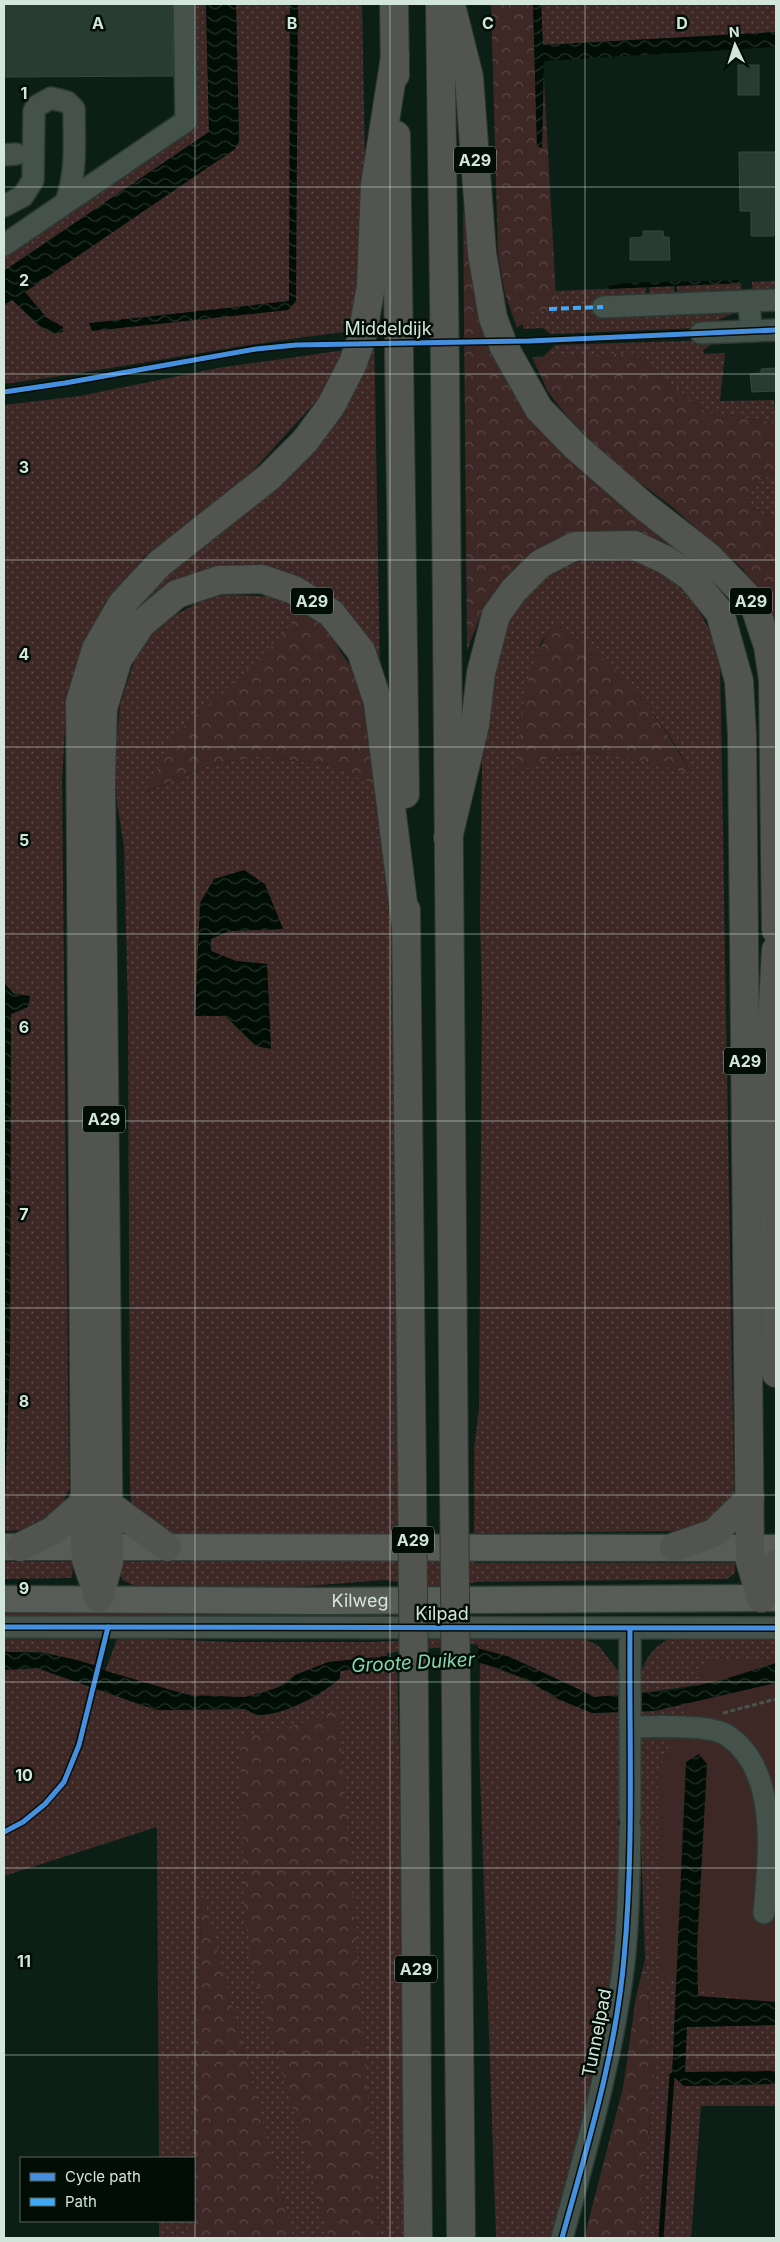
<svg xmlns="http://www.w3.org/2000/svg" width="780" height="2242" font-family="Inter,sans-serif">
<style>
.grass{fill:url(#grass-dots);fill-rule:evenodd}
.forest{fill:url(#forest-crowns)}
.green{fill:#3e2826}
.water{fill:url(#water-waves)}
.pier{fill:#0c1f17}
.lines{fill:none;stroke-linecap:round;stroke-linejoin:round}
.stream{stroke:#010e05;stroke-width:5}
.building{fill:#283c34;stroke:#37463f}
.minor-casing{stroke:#2d3933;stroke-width:24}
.major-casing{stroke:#2d3933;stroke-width:29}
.highway-casing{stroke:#2d3933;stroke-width:30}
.path{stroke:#48554e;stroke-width:3;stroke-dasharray:5 2.5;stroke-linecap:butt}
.minor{stroke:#45524c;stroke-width:21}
.major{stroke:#585c58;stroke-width:26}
.highway{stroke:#52554f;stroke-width:28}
.highway-bridge-casing{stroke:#2d3933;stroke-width:30;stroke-linecap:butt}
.highway-bridge{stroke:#52554f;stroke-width:28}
.quiet{stroke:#3fa9f5;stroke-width:4;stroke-dasharray:8 4;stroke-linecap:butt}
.cycleway-casing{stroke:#020d06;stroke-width:8}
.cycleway{stroke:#468fdf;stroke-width:5}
.grid{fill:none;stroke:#d3e6db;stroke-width:1;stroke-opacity:0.55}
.labels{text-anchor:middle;stroke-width:5;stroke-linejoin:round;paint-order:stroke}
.shield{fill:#020d06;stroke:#94a59b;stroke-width:1}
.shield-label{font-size:16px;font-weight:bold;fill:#d3e6db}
.street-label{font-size:18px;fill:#d3e6db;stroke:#020d06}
.water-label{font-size:19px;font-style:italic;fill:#83d7ac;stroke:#020d06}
.grid-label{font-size:16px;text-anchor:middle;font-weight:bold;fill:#d3e6db;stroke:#020d06;stroke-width:5;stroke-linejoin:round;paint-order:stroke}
</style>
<defs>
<pattern id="grass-dots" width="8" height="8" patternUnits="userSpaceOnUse" patternTransform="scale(1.25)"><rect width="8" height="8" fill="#3e2826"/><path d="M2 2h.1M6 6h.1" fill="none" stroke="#594745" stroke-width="1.8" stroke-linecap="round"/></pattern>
<pattern id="forest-crowns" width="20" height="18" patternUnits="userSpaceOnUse" patternTransform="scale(1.25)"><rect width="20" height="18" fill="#3e2826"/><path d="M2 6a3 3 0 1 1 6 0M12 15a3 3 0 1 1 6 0" fill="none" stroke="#594745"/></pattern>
<pattern id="water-waves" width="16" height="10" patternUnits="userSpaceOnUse" patternTransform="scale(1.25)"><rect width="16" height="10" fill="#010e05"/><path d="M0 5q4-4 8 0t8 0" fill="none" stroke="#253129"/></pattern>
</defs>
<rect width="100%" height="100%" fill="#0c1f17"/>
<!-- grass -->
<g class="grass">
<polygon points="196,4 206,4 209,132 4,271 4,254 196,127"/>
<path d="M236,4H362L365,161L361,306L353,331C236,344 120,369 4,384V306L12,299L40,326L62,327L46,317L24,292L235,148L239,141Z"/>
<polygon points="541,4 776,4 776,32 543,45"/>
<polygon points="776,281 776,294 753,295 752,282"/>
<polygon points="741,283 742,294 678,300 677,286"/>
<polygon points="674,286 675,300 650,301 649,287"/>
<polygon points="646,287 646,301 732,309 732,314 700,328 550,334 543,328 524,329 522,324 528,319 526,313 556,297 555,291"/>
<polygon points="374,324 380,676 257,570 123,634 132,610 146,591 235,514"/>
<polygon points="718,340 703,350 704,354 725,353 720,401 774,400 776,423 705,411 632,353 543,357 555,345"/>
<polygon points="345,350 329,387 248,476 145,556 108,600 81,650 66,710 62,780 69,1489 60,1510 31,1530 4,1531 10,1359 11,1014 28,1007 29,996 14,994 5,984 4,405 80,396 218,368"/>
<path d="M776,472V521L752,507L747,498C754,486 764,478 776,472Z"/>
<path d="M606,555C618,558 633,558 644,563C685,581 706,616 720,656L734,1491L732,1502L723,1515L689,1531L474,1533V1449L479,1408L480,1281L482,998L480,920L483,694L491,648L535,579L564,565ZM554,625C604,650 668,723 691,773C648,762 594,745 549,758C538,761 528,768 517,772L540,644Z"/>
<path d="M215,594L280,597L303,611L146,792L205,767L257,756L330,765L385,789L391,835L398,1533H165L132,1508L130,1492L128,1010L124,846L117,803L115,759L120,704L135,659L152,632L171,617ZM214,879L283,929L229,931L211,939V951L236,961L267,964L271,1048L225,1016H195Z"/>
<polygon points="440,1555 476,1563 735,1563 735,1573 727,1579 476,1582 440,1589 385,1580 293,1587 138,1587 122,1580 118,1562 385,1561"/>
<polygon points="4,1562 73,1562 72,1578 4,1579"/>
<polygon points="4,1608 386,1609 386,1619 4,1618"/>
<polygon points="4,1635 101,1635 95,1665 41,1652 4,1652"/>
<path d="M118,1637L231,1642H368L496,1637L583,1638L599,1646L619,1672L620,1695L595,1697L510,1657L473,1647L295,1675C243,1721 163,1688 105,1671Z"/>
<path d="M776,1637V1663C730,1678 686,1689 638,1693C639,1668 647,1651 670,1638Z"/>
<polygon points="480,1662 527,1680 558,1699 592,1713 618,1712 618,1947 584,2119 553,2238 496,2238 479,1742"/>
<path d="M397,1664L404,1978L407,2238H293L202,1893L191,2158H159L157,1827L4,1876V1670L37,1668L156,1710L245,1709C249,1711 255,1715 259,1715C283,1715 324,1694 340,1678V1671Z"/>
<polygon points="740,1690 760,2002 698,1997 697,1950 675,2028 672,2075 684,2086 776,2084 776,2106 701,2106 691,2238 639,2238 654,2072 645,1959 637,1711 654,1711"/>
<polygon points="776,2025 776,2071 685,2072 686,2027"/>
<rect x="159" y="2221" width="29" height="17"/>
</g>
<!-- forest -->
<g class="forest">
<polygon points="491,4 533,4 537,146 542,148 543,61 556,297 549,310 527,313 529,319 517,328 505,294 498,254"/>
<polygon points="463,208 476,280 498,354 699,564 662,541 631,536 529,557 506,577 484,607 467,650"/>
<path d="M632,353L705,411L776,423V472C764,478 754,486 747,498L752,507L776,521V651L762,602L743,569L671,506L606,457L566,415L548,392L532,357Z"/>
<polygon points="303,611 326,625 340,651 369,693 385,789 330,765 257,756 205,767 145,792 177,733 262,657"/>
<path d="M554,624C564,630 575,636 584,643C628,675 665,727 692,774C651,763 590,744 549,758C538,762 527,768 517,773C521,719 522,670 554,624Z"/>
<path d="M338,1710L379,2238H329L252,1963L244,1908L240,1734C274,1734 306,1722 338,1710Z"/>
<polygon points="202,1891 293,2238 188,2238 188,2221 194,2221 194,2158 191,2158"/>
<polygon points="645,1959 654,2072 639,2238 584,2238 623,2088 636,1997"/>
</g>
<!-- green -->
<polygon class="green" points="706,1660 776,1662 776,2008 659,1976 658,1773"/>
<!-- water -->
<g class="water">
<polygon points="206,4 236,4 239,141 235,149 25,292 46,317 63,327 63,332 55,334 40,326 12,300 4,305 4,271 209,132"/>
<polygon points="290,4 298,4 296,301 288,310 92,331 89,323 289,301"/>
<polygon points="533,4 541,4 543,45 776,32 776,47 544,61 542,148 537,146"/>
<polygon points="741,280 741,283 609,289 608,286 625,283"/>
<polygon points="244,870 265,884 283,929 229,931 211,939 211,951 236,961 267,964 271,1049 256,1046 225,1016 195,1016 200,903 214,879"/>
<polygon points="4,875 5,984 14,994 30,996 28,1007 11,1014 10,1359 4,1496"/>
<path d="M473,1647L510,1657L595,1697L678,1690L722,1680L776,1663V1683L654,1711L592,1713L558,1699L527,1680L499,1668L468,1660L397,1664L340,1671V1678C324,1694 283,1715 259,1715C255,1715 249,1711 245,1709L156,1710L37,1668L4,1670V1652C38,1652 74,1655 106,1671L188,1695L245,1697L284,1686L295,1675L328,1662Z"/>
<polygon points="699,1754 707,1764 697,1950 698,1996 776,2002 776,2025 687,2027 685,2072 776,2071 776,2084 684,2086 672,2075 686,1762"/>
</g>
<!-- pier -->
<polygon class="pier" points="472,1644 478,1645 478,1664 468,1663 387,1667 387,1653"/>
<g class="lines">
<!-- stream -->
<polyline class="stream" points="661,2238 672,2075"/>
</g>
<!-- building -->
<g class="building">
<polygon points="4,4 172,4 173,76 4,77"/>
<rect x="738" y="65" width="21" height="30"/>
<polygon points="739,152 776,152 776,211 774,211 774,236 751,236 751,211 740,211"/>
<polygon points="643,231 663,231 664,237 669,237 670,260 630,260 630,238 643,237"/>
<polygon points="776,368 776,391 752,392 750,374 761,373 761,369"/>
</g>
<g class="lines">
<defs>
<g id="minor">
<polyline points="4,155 16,154"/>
<path d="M4,206L23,196L33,180L34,111L37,106L51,98L67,102L74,109C74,141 77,172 66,202"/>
<polyline points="4,245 186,121 184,4"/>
<polyline points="603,307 749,301"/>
<polyline points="751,331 749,301 776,300"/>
<polyline points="701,333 776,330"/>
<polyline points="4,1627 776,1628"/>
<polyline points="630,1629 630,1817"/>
<path d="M630,1727C653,1727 706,1724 725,1734C780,1768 769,1857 764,1913"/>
<path d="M562,2238C587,2147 613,2055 624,1961C629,1917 629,1872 630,1828"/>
</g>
<g id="major">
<polyline points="4,1547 776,1548"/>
<path id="s1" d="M4,1599L325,1601L776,1598"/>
</g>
<g id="highway">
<polyline points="394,4 395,75"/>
<polyline points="440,4 445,368 454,1484"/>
<polyline points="451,5 469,77 482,253 493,318 504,347 539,409 576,447 645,507 709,557 754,604 768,646 773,680 776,930"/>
<polyline points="396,135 405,794"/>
<polyline points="448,838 475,725 481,673 496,615 514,590 540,564 575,546 634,545 666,560 691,577 720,613 739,681 742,735 750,1561 761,1598"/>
<polyline points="406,910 412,1483"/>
<polyline points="776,950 772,1023 776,1373"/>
<polyline points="108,1504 167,1547"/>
<polyline points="20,1547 52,1531 85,1502"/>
<polyline points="674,1547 714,1533 750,1498"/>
<polyline points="99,1598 86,1560 85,1542 80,702 96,649 122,604 159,564 269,477 305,441 331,406 353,363 362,337 371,286 375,185 395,57"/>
<polyline points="99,1598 109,1562 101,778 103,708 118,659 141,624 177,594 219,580 262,579 294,590 331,613 361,651 378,702 406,927"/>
<polyline points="761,1598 776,1564"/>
<polyline points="414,1699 418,2238"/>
<polyline points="456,1699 461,2238"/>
</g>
</defs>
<!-- minor casing -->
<use href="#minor" class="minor-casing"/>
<!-- major casing -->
<use href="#major" class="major-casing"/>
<!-- highway casing -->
<use href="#highway" class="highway-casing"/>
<!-- path -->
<polyline class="path" points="723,1713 776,1699"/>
<!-- minor -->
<use href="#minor" class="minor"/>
<!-- major -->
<use href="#major" class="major"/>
<!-- highway -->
<use href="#highway" class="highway"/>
<defs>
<g id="highway-bridge">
<polyline points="412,1483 414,1699"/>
<polyline points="454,1484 456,1699"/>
</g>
</defs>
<!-- highway-bridge casing -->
<use href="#highway-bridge" class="highway-bridge-casing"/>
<!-- highway-bridge -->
<use href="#highway-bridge" class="highway-bridge"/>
<!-- quiet -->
<polyline class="quiet" points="549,309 603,307"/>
<defs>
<g id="cycleway">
<polyline points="4,392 65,383 256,349 296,345 529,341 776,330"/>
<polyline points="4,1627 776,1628"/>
<polyline points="4,1832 23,1822 45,1804 64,1782 79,1745 108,1627"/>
<path d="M562,2238C587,2147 616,2053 624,1958C634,1849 629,1739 630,1629"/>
</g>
</defs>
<!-- cycleway casing -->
<use href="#cycleway" class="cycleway-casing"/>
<!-- cycleway -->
<use href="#cycleway" class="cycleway"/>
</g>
<!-- grid -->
<path class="grid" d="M195,4V2238M390,4V2238M585,4V2238M4,187H776M4,374H776M4,560H776M4,747H776M4,934H776M4,1121H776M4,1308H776M4,1495H776M4,1682H776M4,1868H776M4,2055H776"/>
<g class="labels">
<!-- shield labels -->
<g class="shield">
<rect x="454" y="146.5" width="42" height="27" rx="4"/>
<rect x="291" y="587.5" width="42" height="27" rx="4"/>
<rect x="730" y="587.5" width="42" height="27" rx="4"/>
<rect x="724" y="1047.5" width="42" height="27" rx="4"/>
<rect x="83" y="1105.5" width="42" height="27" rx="4"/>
<rect x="392" y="1526.5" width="42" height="27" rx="4"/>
<rect x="395" y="1955.5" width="42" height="27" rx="4"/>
</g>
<g class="shield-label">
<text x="475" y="166">A29</text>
<text x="312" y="607">A29</text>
<text x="751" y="607">A29</text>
<text x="745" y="1067">A29</text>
<text x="104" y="1125">A29</text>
<text x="413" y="1546">A29</text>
<text x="416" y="1975">A29</text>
</g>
<!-- street labels -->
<g class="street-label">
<text x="388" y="335">Middeldijk</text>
<text dy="6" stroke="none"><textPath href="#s1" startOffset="356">Kilweg</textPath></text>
<text x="442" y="1620">Kilpad</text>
<text transform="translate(597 2033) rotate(-79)" y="6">Tunnelpad</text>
</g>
<!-- water labels -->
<g class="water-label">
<text transform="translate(413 1662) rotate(-3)" y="7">Groote Duiker</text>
</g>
</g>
<g class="grid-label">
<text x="98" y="29">A</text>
<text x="292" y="29">B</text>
<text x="488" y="29">C</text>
<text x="682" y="29">D</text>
<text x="24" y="99">1</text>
<text x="24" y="286">2</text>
<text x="24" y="473">3</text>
<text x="24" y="660">4</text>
<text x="24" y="846">5</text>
<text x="24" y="1033">6</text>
<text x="24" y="1220">7</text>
<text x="24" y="1407">8</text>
<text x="24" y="1594">9</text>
<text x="24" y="1781">10</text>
<text x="24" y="1967">11</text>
</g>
<!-- border -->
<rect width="780" height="2242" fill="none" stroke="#d3e6db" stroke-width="10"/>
<!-- legend -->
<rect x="20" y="2157" width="175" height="65" fill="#020d06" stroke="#56645b"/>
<rect x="30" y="2173" width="25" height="8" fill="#468fdf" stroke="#56645b"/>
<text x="65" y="2182" font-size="15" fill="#d3e6db">Cycle path</text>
<rect x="30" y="2198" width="25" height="8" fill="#3fa9f5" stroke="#56645b"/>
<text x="65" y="2207" font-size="15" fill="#d3e6db">Path</text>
<!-- north arrow -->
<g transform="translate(735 45) rotate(356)" stroke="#020d06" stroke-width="4" paint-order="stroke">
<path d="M0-4L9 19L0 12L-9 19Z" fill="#d3e6db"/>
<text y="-8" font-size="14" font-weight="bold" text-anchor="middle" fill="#d3e6db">N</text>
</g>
</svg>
